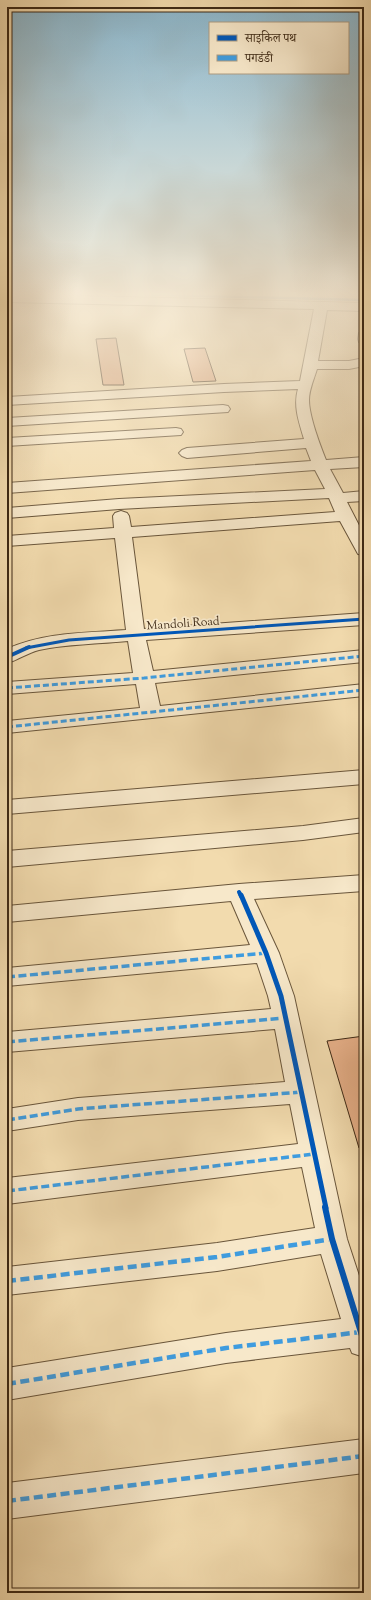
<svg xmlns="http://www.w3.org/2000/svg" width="371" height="1600" font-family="'Sorts Mill Goudy','Noto Serif Devanagari',serif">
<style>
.building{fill:#e6af88;stroke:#3d2915}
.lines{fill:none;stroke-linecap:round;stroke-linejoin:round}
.minor-casing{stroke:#6a563b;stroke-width:2}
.highway-casing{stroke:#3d2915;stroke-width:2}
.minor{fill:#f7e8ca;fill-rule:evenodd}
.highway{fill:#f2dbae;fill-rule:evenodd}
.quiet-far2{stroke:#3f9cdf;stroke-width:3;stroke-dasharray:6 3;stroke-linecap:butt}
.quiet-far1{stroke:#3f9cdf;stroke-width:3.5;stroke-dasharray:8 3.5;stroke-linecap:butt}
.quiet{stroke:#3f9cdf;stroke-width:4.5;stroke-dasharray:9 4.5;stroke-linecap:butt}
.cycleway-far4-casing{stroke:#f7e8ca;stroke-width:4}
.cycleway-far3-casing{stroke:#f7e8ca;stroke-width:5}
.cycleway-far2-casing{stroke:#f7e8ca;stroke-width:6}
.cycleway-far1-casing{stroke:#f7e8ca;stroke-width:8}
.cycleway-casing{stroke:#f7e8ca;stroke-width:8}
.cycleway-far4{stroke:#0057b8;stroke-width:2.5}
.cycleway-far3{stroke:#0057b8;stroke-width:3}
.cycleway-far2{stroke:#0057b8;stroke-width:4}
.cycleway-far1{stroke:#0057b8;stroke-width:5}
.cycleway{stroke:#0057b8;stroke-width:6}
.labels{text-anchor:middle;stroke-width:3.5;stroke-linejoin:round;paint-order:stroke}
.street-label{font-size:12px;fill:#3d2915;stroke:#f7e8ca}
</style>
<rect width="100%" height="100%" fill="#f2dbae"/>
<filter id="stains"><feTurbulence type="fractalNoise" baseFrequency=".005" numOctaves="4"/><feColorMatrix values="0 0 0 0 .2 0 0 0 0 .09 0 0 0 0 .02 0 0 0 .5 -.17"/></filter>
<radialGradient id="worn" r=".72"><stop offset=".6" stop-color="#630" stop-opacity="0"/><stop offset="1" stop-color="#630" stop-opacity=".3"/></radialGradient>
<!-- building -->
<g class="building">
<polygon points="116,338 124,385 103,385 96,339"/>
<polygon points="205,348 216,381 193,382 184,349"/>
<polygon points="364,1036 364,1147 359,1148 327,1041"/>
</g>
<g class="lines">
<defs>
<g id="minor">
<path d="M7,294L364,303V311L327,310L318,361H349L364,358V366L349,369H317C314,379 309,390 309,400C309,416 320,445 326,460L364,457V467L330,469L343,493L364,491V501L347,502L364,535V555L358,554L340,521L132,537L144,629L364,613V625L146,640L153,671L364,650V662L155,683L160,706L364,684V696L7,733V721L140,708L136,684L7,694V682L133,673L128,641C98,644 67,644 39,650C27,653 18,660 7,663V649C44,632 86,633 126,630L115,538L7,546V536L114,528L113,516L115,513L121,511L127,513L129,516L131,527L335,512L329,498L119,509L7,518V508L119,499L325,489L315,470L7,493V483L311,461L306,448L187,458L182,456L179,453L182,450L187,448L304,439C299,422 293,406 298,389L224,392L7,405V397L224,384L300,381L314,309L7,302Z"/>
<polygon points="364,332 364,343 359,342 358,339 359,333"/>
<polygon points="223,405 228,406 230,409 228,412 7,426 7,418"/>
<polygon points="176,428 181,429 183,432 181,435 7,446 7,438"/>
<polygon points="364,770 364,784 7,814 7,800"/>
<polygon points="364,818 364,832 303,840 7,867 7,851 303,826"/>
<polygon points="364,875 364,891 254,899 279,953 294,996 347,1239 364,1291 364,1357 352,1353 350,1348 226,1363 7,1400 7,1368 226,1333 341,1319 321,1254 217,1271 7,1295 7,1267 217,1243 315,1228 302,1167 7,1204 7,1178 298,1144 290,1104 78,1120 7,1131 7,1109 78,1098 285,1082 275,1029 7,1052 7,1032 271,1009 268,996 257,963 7,986 7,968 250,945 231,901 7,922 7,906 239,884"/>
<polygon points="364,1439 364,1473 7,1519 7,1483"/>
</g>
<polygon id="highway" points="265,293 364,293 364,299 271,297 267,296"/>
</defs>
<!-- minor casing -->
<use href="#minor" class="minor-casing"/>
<!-- highway casing -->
<use href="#highway" class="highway-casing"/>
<!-- minor -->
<use href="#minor" class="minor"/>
<!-- highway -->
<use href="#highway" class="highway"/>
<!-- quiet-far2 -->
<g class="quiet-far2">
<polyline points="7,688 144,678 364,656"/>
<polyline points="7,727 364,690"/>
</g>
<!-- quiet-far1 -->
<g class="quiet-far1">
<polyline points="7,977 266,953"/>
<polyline points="7,1042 285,1018"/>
<polyline points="7,1120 78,1109 302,1092"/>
<polyline points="7,1191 314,1154"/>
</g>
<!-- quiet -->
<g class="quiet">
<polyline points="7,1281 217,1257 332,1239"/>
<polyline points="7,1384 226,1348 361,1332"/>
<polyline points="7,1501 364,1456"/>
</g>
<defs>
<polyline id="cycleway-far4" points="97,293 364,300"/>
<polyline id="cycleway-far3" points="26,648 69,640 364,619"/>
<g id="cycleway-far2">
<polyline points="7,657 29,647"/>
<polyline points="239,892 241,896"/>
</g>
<polyline id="cycleway-far1" points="241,895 266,953 281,996 326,1208"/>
<polyline id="cycleway" points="325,1207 332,1239 364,1342"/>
</defs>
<!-- cycleway-far4 casing -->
<use href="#cycleway-far4" class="cycleway-far4-casing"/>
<!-- cycleway-far3 casing -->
<use href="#cycleway-far3" class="cycleway-far3-casing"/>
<!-- cycleway-far2 casing -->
<use href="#cycleway-far2" class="cycleway-far2-casing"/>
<!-- cycleway-far1 casing -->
<use href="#cycleway-far1" class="cycleway-far1-casing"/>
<!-- cycleway casing -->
<use href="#cycleway" class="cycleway-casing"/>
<!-- cycleway-far4 -->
<use href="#cycleway-far4" class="cycleway-far4"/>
<!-- cycleway-far3 -->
<use href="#cycleway-far3" class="cycleway-far3"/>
<!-- cycleway-far2 -->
<use href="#cycleway-far2" class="cycleway-far2"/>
<!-- cycleway-far1 -->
<use href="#cycleway-far1" class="cycleway-far1"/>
<!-- cycleway -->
<use href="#cycleway" class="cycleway"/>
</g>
<!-- sky -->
<linearGradient id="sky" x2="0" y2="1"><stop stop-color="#89b7cf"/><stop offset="0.57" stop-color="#f9efdb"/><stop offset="1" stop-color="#f9efdb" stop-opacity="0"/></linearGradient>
<rect width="371" height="517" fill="url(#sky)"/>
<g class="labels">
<!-- street labels -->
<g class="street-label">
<text transform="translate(183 623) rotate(-4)" y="4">Mandoli Road</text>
</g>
</g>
<!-- margin -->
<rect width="371" height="1600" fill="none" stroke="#f2dbae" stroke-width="24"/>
<rect x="8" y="8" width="355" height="1584" fill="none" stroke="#3d2915" stroke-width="2"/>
<rect x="12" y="12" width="347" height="1576" fill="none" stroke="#3d2915"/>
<!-- legend -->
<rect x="209" y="22" width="140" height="52" fill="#f7e8ca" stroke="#ad9c82"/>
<rect x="217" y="35" width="20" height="6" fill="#0057b8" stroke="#ad9c82"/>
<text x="245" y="42" font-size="12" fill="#3d2915">साइकिल पथ</text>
<rect x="217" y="55" width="20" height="6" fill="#3f9cdf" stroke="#ad9c82"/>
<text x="245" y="62" font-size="12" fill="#3d2915">पगडंडी</text>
<rect width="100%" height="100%" filter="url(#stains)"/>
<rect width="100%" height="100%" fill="url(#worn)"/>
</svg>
